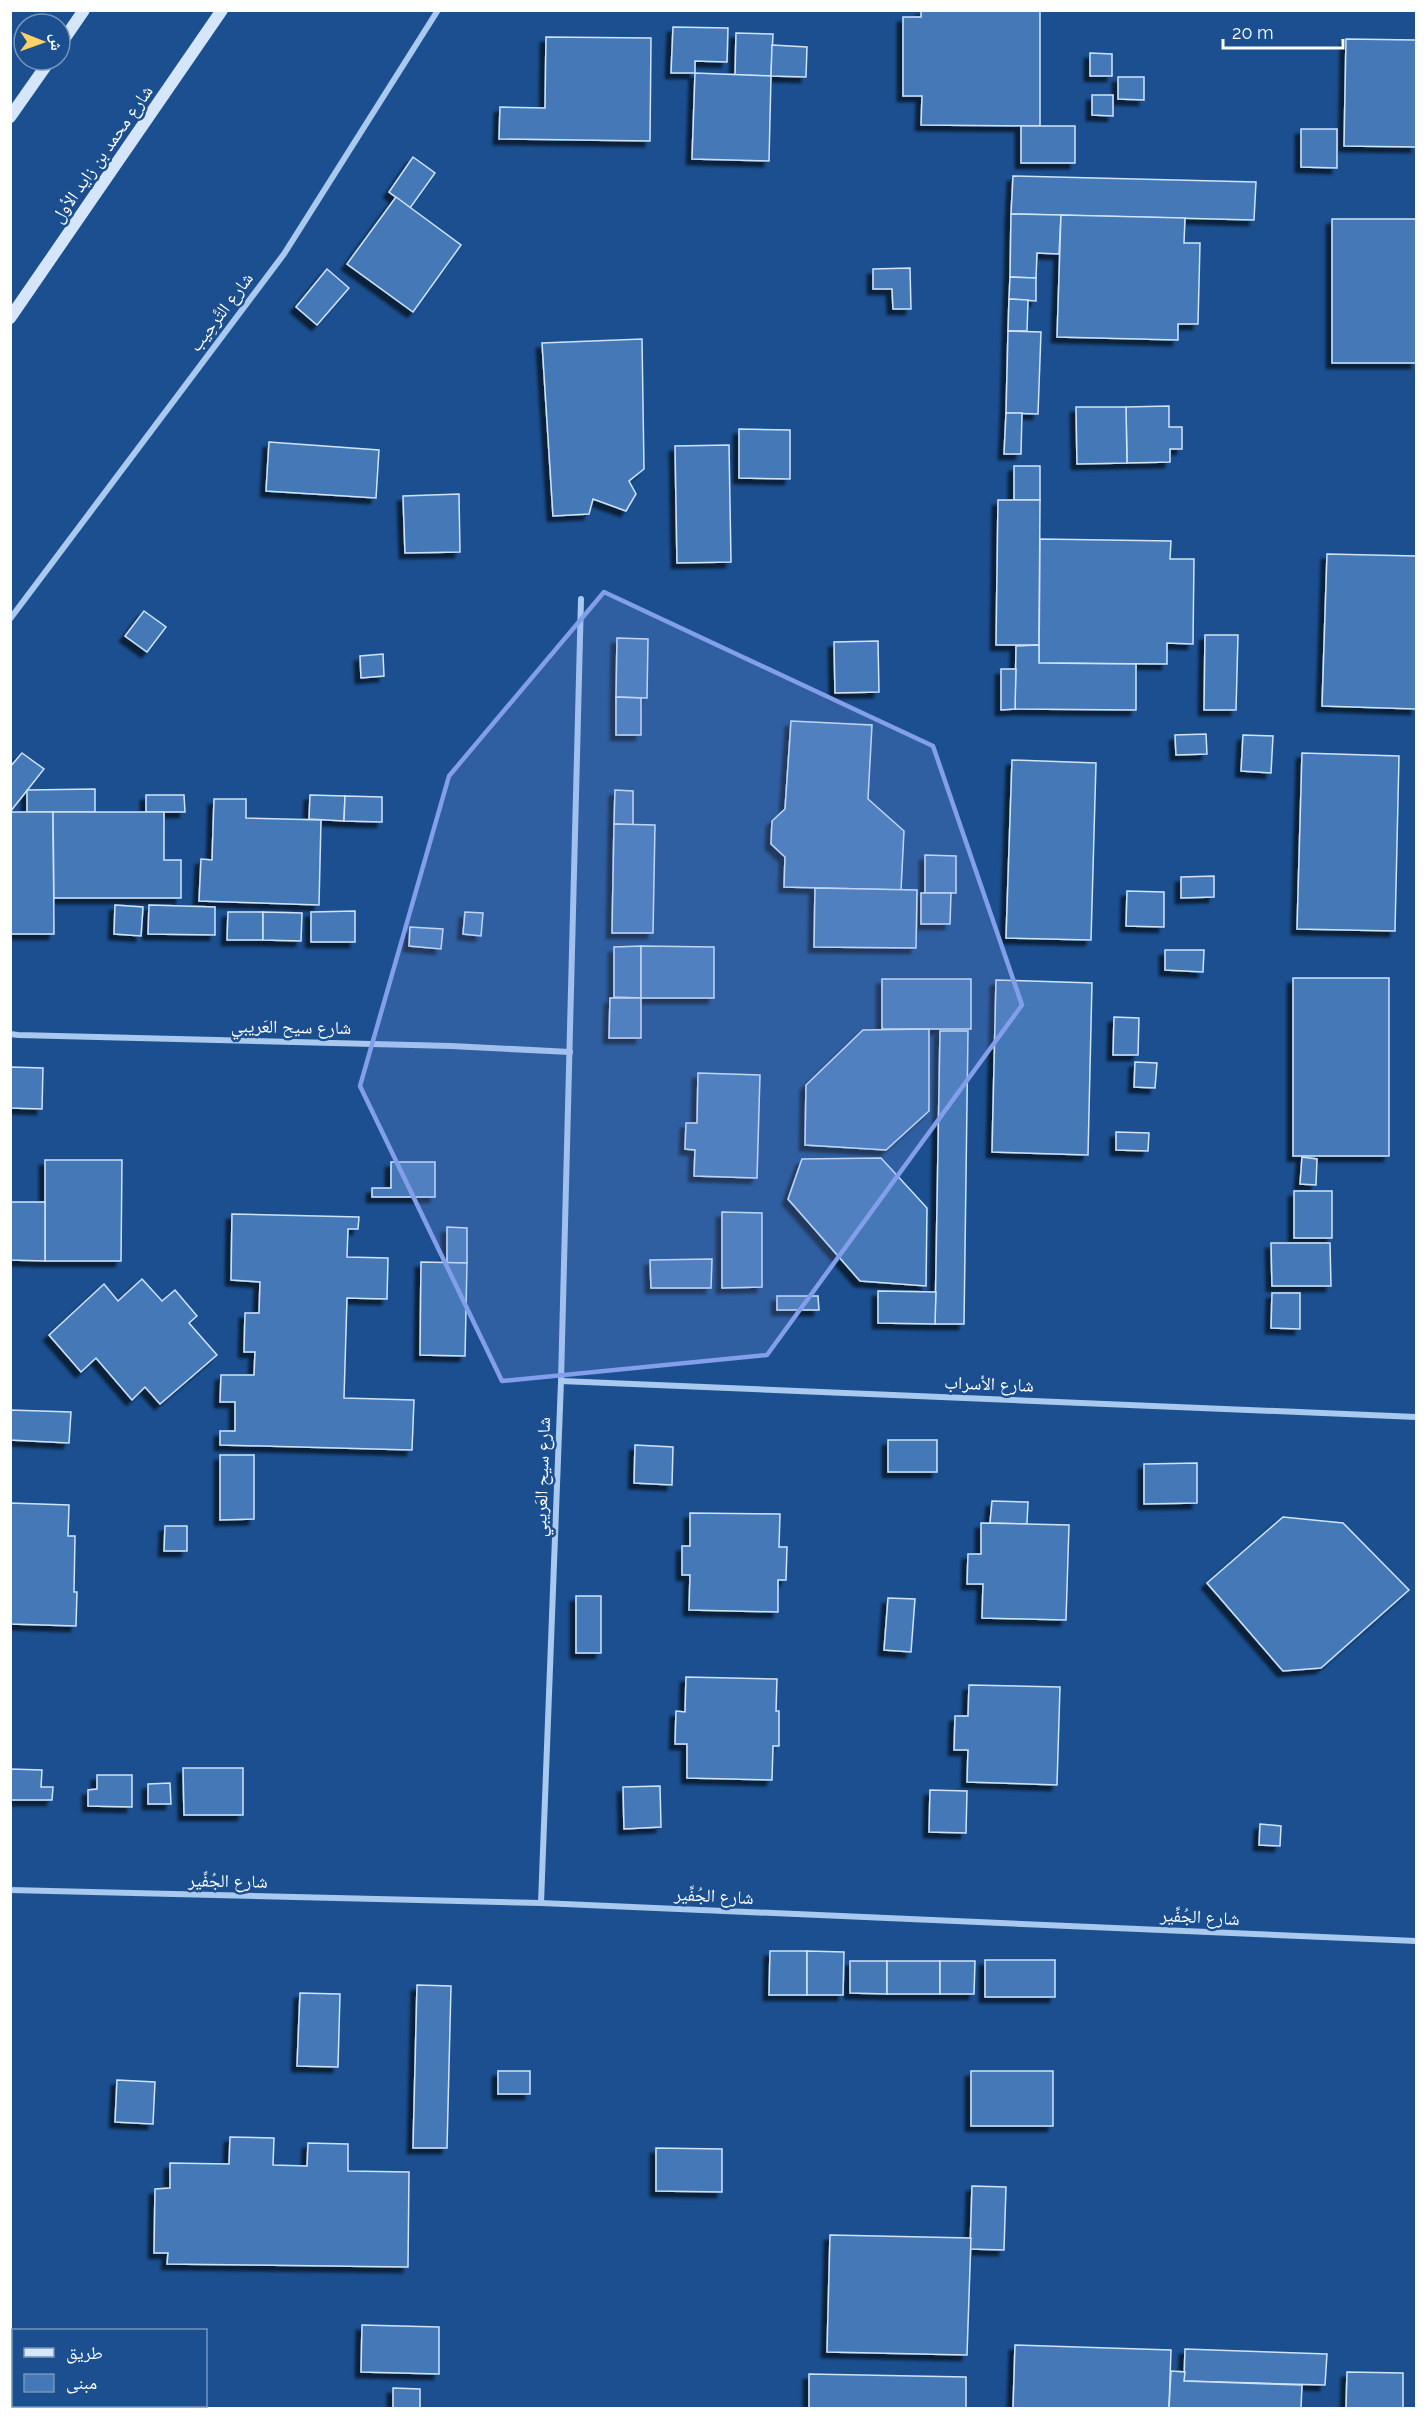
<svg xmlns="http://www.w3.org/2000/svg" width="1427" height="2419" font-family="Raleway,'Noto Naskh Arabic',sans-serif">
<style>
.building{fill:#4478b7;stroke:#cfe3fa;stroke-width:1.5;filter:url(#shadow)}
.lines{fill:none;stroke-linecap:round;stroke-linejoin:round}
.street{stroke:#a9c9ee;stroke-width:6}
.secondary{stroke:#d6e6fa;stroke-width:12}
.marked{fill:#839eea;fill-opacity:0.2;stroke:#839eea;stroke-width:4.5;stroke-linejoin:round}
.labels{text-anchor:middle;stroke-width:5;stroke-linejoin:round;paint-order:stroke}
.street-label{font-size:18px;fill:#fff;stroke:#1b4f8f}
</style>
<defs>
<filter id="shadow"><feDropShadow dx="-5.5" dy="5.5" stdDeviation="1.5" flood-color="#0009"/></filter>
</defs>
<rect width="100%" height="100%" fill="#1b4f8f"/>
<!-- building -->
<g class="building">
<polygon points="921,10 1040,10 1040,126 921,125 922,96 903,96 903,17 921,17"/>
<polygon points="673,27 728,28 727,62 695,61 695,73 671,73"/>
<polygon points="736,33 773,34 771,76 735,75"/>
<polygon points="546,37 651,38 650,141 499,139 500,107 545,108"/>
<polygon points="1346,39 1416,40 1416,147 1344,146"/>
<polygon points="772,45 807,47 806,77 771,76"/>
<polygon points="1090,53 1112,54 1112,76 1090,76"/>
<polygon points="695,73 771,76 769,161 692,159"/>
<polygon points="1118,77 1144,77 1144,100 1118,99"/>
<polygon points="1092,95 1113,95 1113,116 1092,115"/>
<rect x="1021" y="126" width="54" height="37"/>
<polygon points="1301,129 1337,129 1337,168 1301,167"/>
<polygon points="413,157 435,173 410,208 389,192"/>
<polygon points="1013,176 1256,182 1254,220 1011,214"/>
<polygon points="396,197 461,245 413,312 347,264"/>
<polygon points="1011,214 1061,215 1059,254 1037,253 1036,278 1010,277"/>
<polygon points="1061,215 1185,218 1184,243 1200,243 1198,324 1178,324 1178,340 1057,337"/>
<rect x="1332" y="219" width="84" height="144"/>
<polygon points="910,268 911,309 893,309 892,289 873,289 873,269"/>
<polygon points="327,269 349,288 317,325 296,307"/>
<polygon points="1010,277 1036,278 1036,301 1009,299"/>
<polygon points="1009,299 1028,300 1027,331 1008,331"/>
<polygon points="1008,331 1041,332 1038,414 1006,413"/>
<polygon points="642,339 644,469 629,481 636,494 626,511 593,499 589,514 553,516 542,343"/>
<polygon points="1169,406 1169,427 1182,427 1182,449 1170,449 1170,462 1127,463 1126,407"/>
<polygon points="1076,407 1126,407 1127,463 1077,464"/>
<polygon points="1006,413 1022,413 1021,454 1004,454"/>
<polygon points="739,429 790,430 790,479 739,478"/>
<polygon points="269,442 379,450 376,498 266,491"/>
<polygon points="729,445 731,562 677,563 675,446"/>
<rect x="1014" y="466" width="26" height="34"/>
<polygon points="459,494 460,552 405,553 403,496"/>
<polygon points="998,500 1040,500 1039,645 996,645"/>
<polygon points="1040,539 1171,541 1170,559 1194,559 1193,644 1167,643 1167,664 1039,663"/>
<polygon points="1327,554 1416,556 1416,709 1322,706"/>
<polygon points="144,611 166,627 147,652 125,636"/>
<polygon points="1205,635 1238,635 1236,710 1204,710"/>
<polygon points="617,638 648,639 647,698 616,697"/>
<polygon points="878,641 879,692 835,693 834,642"/>
<polygon points="1039,645 1039,663 1136,664 1136,710 1015,709 1016,646"/>
<polygon points="383,654 384,676 361,678 360,656"/>
<polygon points="1001,669 1016,669 1015,709 1001,710"/>
<polygon points="616,697 641,698 641,735 616,735"/>
<polygon points="791,721 872,725 868,799 904,831 901,890 784,887 785,857 771,844 772,821 785,809"/>
<polygon points="1206,734 1207,754 1176,755 1175,735"/>
<polygon points="1243,735 1273,736 1271,773 1241,771"/>
<polygon points="22,753 44,769 10,812 10,767"/>
<polygon points="1302,753 1399,756 1395,931 1297,929"/>
<polygon points="1012,760 1096,763 1091,940 1006,938"/>
<polygon points="95,789 95,812 27,812 27,790"/>
<polygon points="615,790 633,791 633,825 614,824"/>
<polygon points="146,795 184,795 185,812 146,812"/>
<polygon points="310,795 345,796 344,821 309,819"/>
<polygon points="345,796 382,797 382,822 344,821"/>
<polygon points="214,799 246,799 246,818 321,820 319,905 199,901 201,859 212,860"/>
<polygon points="10,812 53,812 54,934 10,934"/>
<polygon points="53,812 164,812 164,860 181,860 181,898 54,898"/>
<polygon points="614,824 655,825 653,933 612,933"/>
<polygon points="925,855 956,856 956,893 925,893"/>
<polygon points="1214,876 1214,897 1181,898 1181,877"/>
<polygon points="815,888 917,890 916,948 814,947"/>
<polygon points="1127,891 1164,892 1164,927 1126,926"/>
<polygon points="921,893 951,893 950,924 921,924"/>
<polygon points="115,905 143,907 141,936 114,934"/>
<polygon points="149,905 215,907 215,935 148,934"/>
<polygon points="355,911 355,942 311,942 311,912"/>
<polygon points="228,912 263,912 263,940 227,940"/>
<polygon points="263,912 302,913 301,941 263,940"/>
<polygon points="465,912 483,913 481,936 463,934"/>
<polygon points="410,927 443,929 441,949 409,946"/>
<polygon points="641,946 641,998 614,997 614,947"/>
<polygon points="641,946 714,947 714,998 641,998"/>
<polygon points="1165,950 1204,950 1203,972 1165,970"/>
<rect x="1293" y="978" width="96" height="178"/>
<rect x="882" y="979" width="89" height="50"/>
<polygon points="996,980 1092,983 1088,1155 992,1152"/>
<polygon points="610,998 641,998 641,1038 609,1038"/>
<polygon points="1114,1017 1139,1018 1138,1055 1113,1055"/>
<polygon points="929,1029 929,1111 886,1150 805,1145 806,1085 863,1030"/>
<polygon points="940,1031 968,1031 964,1324 935,1324"/>
<polygon points="1135,1062 1157,1063 1155,1088 1134,1087"/>
<polygon points="10,1067 43,1068 42,1109 10,1108"/>
<polygon points="698,1073 760,1075 757,1178 694,1176 695,1150 685,1149 686,1123 697,1123"/>
<polygon points="1116,1132 1149,1133 1148,1151 1116,1150"/>
<polygon points="1302,1157 1317,1159 1316,1185 1300,1184"/>
<polygon points="881,1158 927,1208 926,1286 860,1281 788,1199 802,1159"/>
<polygon points="45,1160 122,1160 121,1261 45,1261"/>
<polygon points="391,1162 435,1162 435,1197 372,1197 372,1188 391,1188"/>
<rect x="1294" y="1191" width="38" height="47"/>
<polygon points="10,1202 45,1202 45,1261 10,1260"/>
<polygon points="722,1212 762,1213 762,1287 722,1288"/>
<polygon points="232,1214 359,1217 358,1229 348,1229 347,1257 388,1258 387,1299 347,1298 344,1398 414,1400 412,1450 220,1445 220,1431 235,1431 235,1402 220,1402 221,1375 254,1375 255,1352 244,1352 245,1313 259,1313 260,1282 231,1280"/>
<polygon points="447,1227 467,1228 467,1263 447,1263"/>
<polygon points="1271,1243 1330,1243 1331,1286 1272,1286"/>
<polygon points="712,1259 711,1288 651,1288 650,1260"/>
<polygon points="421,1262 467,1263 465,1356 420,1355"/>
<polygon points="142,1279 162,1301 175,1290 197,1316 189,1323 217,1355 160,1404 145,1387 132,1400 96,1358 81,1372 49,1335 104,1284 118,1301"/>
<polygon points="878,1291 936,1292 935,1324 878,1323"/>
<polygon points="1272,1293 1300,1293 1300,1329 1271,1328"/>
<polygon points="777,1296 818,1296 819,1310 777,1310"/>
<polygon points="10,1410 71,1412 69,1443 10,1440"/>
<rect x="888" y="1440" width="49" height="32"/>
<polygon points="635,1445 673,1447 672,1485 634,1483"/>
<polygon points="220,1455 254,1455 254,1519 220,1520"/>
<polygon points="1197,1463 1197,1503 1144,1504 1144,1464"/>
<polygon points="992,1501 1028,1502 1027,1524 990,1523"/>
<polygon points="10,1503 69,1505 68,1536 75,1536 74,1592 77,1592 76,1626 10,1624"/>
<polygon points="690,1513 780,1514 779,1547 787,1547 786,1580 778,1580 778,1612 689,1610 690,1575 682,1575 682,1546 690,1546"/>
<polygon points="1283,1517 1343,1523 1409,1590 1321,1668 1283,1671 1207,1583"/>
<polygon points="981,1523 1069,1525 1066,1620 982,1618 983,1584 967,1584 968,1554 981,1554"/>
<polygon points="165,1526 187,1526 187,1551 164,1551"/>
<rect x="576" y="1596" width="25" height="57"/>
<polygon points="888,1598 915,1599 911,1652 884,1650"/>
<polygon points="686,1677 777,1679 776,1711 779,1711 779,1746 773,1746 772,1780 687,1778 687,1744 675,1744 676,1711 685,1712"/>
<polygon points="969,1685 1060,1687 1057,1785 967,1782 968,1750 954,1750 955,1716 968,1716"/>
<polygon points="183,1768 243,1768 243,1815 184,1815"/>
<polygon points="10,1769 42,1770 41,1787 53,1787 52,1800 10,1800"/>
<polygon points="97,1775 132,1775 132,1807 88,1806 88,1790 97,1789"/>
<polygon points="170,1783 171,1804 148,1804 148,1784"/>
<polygon points="660,1786 661,1827 624,1829 623,1787"/>
<polygon points="930,1790 967,1791 966,1833 929,1832"/>
<polygon points="1260,1824 1281,1826 1280,1846 1259,1845"/>
<polygon points="770,1951 807,1951 807,1995 769,1995"/>
<polygon points="807,1951 844,1952 843,1995 807,1995"/>
<rect x="985" y="1960" width="70" height="37"/>
<polygon points="850,1961 887,1961 887,1994 850,1993"/>
<rect x="887" y="1961" width="53" height="33"/>
<polygon points="940,1961 975,1961 974,1994 940,1994"/>
<polygon points="417,1985 451,1986 447,2148 413,2148"/>
<polygon points="300,1993 340,1994 338,2067 297,2066"/>
<rect x="498" y="2071" width="32" height="23"/>
<rect x="971" y="2071" width="82" height="55"/>
<polygon points="117,2080 155,2082 153,2124 115,2122"/>
<polygon points="230,2137 274,2138 273,2165 307,2166 308,2143 348,2144 348,2171 409,2172 408,2267 167,2264 168,2253 154,2253 155,2189 170,2188 170,2163 229,2164"/>
<polygon points="656,2148 722,2149 722,2192 656,2191"/>
<polygon points="972,2186 1006,2187 1004,2250 970,2249"/>
<polygon points="830,2235 971,2238 967,2355 827,2352"/>
<polygon points="362,2325 439,2327 439,2374 361,2372"/>
<polygon points="1015,2345 1171,2350 1169,2408 1013,2408"/>
<polygon points="1185,2349 1327,2354 1325,2385 1184,2381"/>
<polygon points="1171,2371 1185,2372 1184,2381 1302,2385 1301,2408 1169,2408"/>
<polygon points="1347,2372 1403,2373 1403,2408 1346,2408"/>
<polygon points="809,2374 966,2377 966,2408 809,2408"/>
<polygon points="393,2388 420,2389 420,2408 393,2408"/>
</g>
<g class="lines">
<!-- street -->
<g class="street">
<polyline points="10,619 284,254 438,10"/>
<polyline points="10,1034 18,1035 451,1046 570,1052"/>
<polyline points="561,1381 1416,1417"/>
<polyline points="10,1890 541,1903 1416,1941"/>
<polyline points="541,1903 561,1381 581,599"/>
</g>
<!-- secondary -->
<g class="secondary">
<polyline points="60,45 84,10"/>
<polyline points="10,117 50,60"/>
<polyline points="10,318 222,10"/>
</g>
</g>
<!-- marked area -->
<path class="marked" d="M604,592L933,746L1022,1005L767,1355L502,1381L360,1086L449,776Z"/>
<g class="labels">
<!-- street labels -->
<g class="street-label">
<text transform="translate(102 154) rotate(-55)" y="6">شارع محمد بن زايد الأول</text>
<text transform="translate(221 312) rotate(-53)" y="6">شارع التَّرحِيب</text>
<text transform="translate(291 1027) rotate(1)" y="6">شارع سيح العَريبي</text>
<text transform="translate(989 1384) rotate(2)" y="6">شارع الأسراب</text>
<text transform="translate(542 1477) rotate(-88)" y="6">شارع سيح العَريبي</text>
<text transform="translate(228 1881) rotate(1)" y="6">شارع الجُفِّير</text>
<text transform="translate(714 1896) rotate(3)" y="6">شارع الجُفِّير</text>
<text transform="translate(1200 1917) rotate(3)" y="6">شارع الجُفِّير</text>
</g>
</g>
<!-- border -->
<rect width="1427" height="2419" fill="none" stroke="#ffffff" stroke-width="24"/>
<!-- legend -->
<rect x="12" y="2329" width="195" height="78" fill="#1b4f8f" stroke="#7695bc" stroke-width="1.5"/>
<rect x="24" y="2348" width="30" height="9" fill="#d6e6fa" stroke="#7695bc" stroke-width="1.5"/>
<text x="66" y="2359" font-size="18" fill="#ffffff">طريق</text>
<rect x="24" y="2374" width="30" height="18" fill="#4478b7" stroke="#7695bc" stroke-width="1.5"/>
<text x="66" y="2389" font-size="18" fill="#ffffff">مبنى</text>
<!-- north arrow -->
<g transform="translate(42 42) rotate(91)"><circle r="28" fill="#1b4f8f" stroke="#7695bc" stroke-width="1.5"/>
<path d="M0-4.5L10 22L0 15L-10 22Z" fill="#ffd166"/>
<text y="-9" font-size="16" font-weight="bold" text-anchor="middle" fill="#ffffff">ش</text>
</g>
<!-- scale -->
<path d="M1223 39v9h120v-9" fill="none" stroke="#ffffff" stroke-width="3"/>
<text x="1232" y="39" font-size="18" fill="#ffffff" stroke="#1b4f8f" stroke-width="4.5" paint-order="stroke">20 m</text>
</svg>
